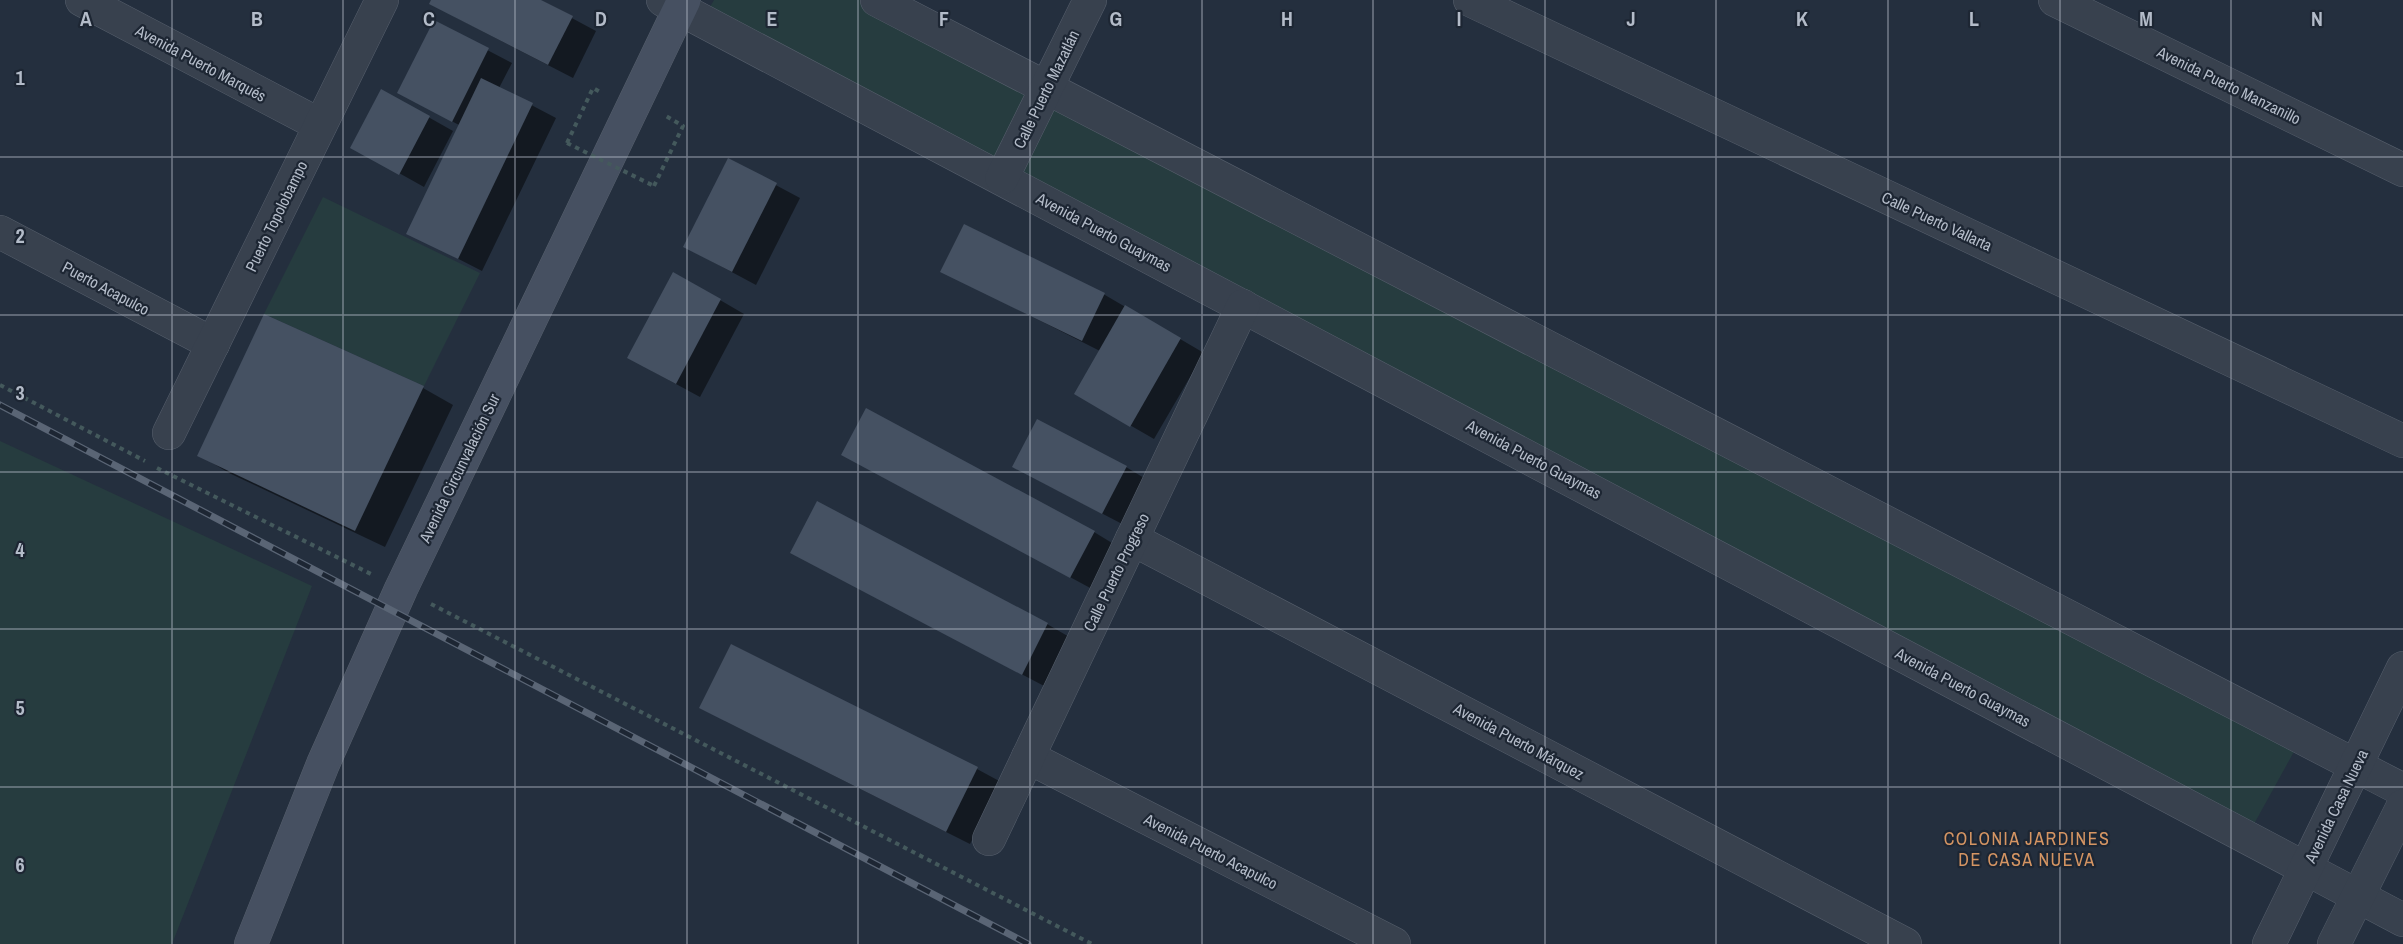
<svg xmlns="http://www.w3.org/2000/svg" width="2403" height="944" font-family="'Archivo Narrow',sans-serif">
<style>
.green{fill:#263c3f}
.shadow{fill:#0007}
.building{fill:#455162}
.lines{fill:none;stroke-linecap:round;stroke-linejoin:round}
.street-casing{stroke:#565f6c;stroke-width:34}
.secondary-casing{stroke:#565f6c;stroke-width:34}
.path{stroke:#44595c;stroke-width:4;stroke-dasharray:4.5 4.5;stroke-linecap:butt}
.street{stroke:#38414e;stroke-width:33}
.secondary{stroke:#465061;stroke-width:33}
.rail-casing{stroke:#5a6575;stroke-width:7}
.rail{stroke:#1d2633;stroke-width:4.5;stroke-dasharray:14;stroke-linecap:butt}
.path-bridge{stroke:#44595c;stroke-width:4;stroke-dasharray:4.5 4.5;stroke-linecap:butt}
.grid{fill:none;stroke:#b4bcc9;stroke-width:1.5;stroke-opacity:0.55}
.labels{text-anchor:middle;stroke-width:4.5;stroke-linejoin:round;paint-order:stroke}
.street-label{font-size:16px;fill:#b4bcc9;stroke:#1d2633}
.neighbourhood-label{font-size:18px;letter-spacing:1.5px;fill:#d59563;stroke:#1d2633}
.grid-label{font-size:20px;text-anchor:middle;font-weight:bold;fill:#b4bcc9;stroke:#1d2633;stroke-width:4.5;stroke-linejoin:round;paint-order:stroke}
</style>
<rect width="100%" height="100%" fill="#242f3e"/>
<!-- green -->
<g class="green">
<polygon points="714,0 864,0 2296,748 2254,824 710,7"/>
<polygon points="323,197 480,273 424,386 264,314"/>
<polygon points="0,441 312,586 172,944 0,944"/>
</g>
<!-- shadow -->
<g class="shadow">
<polygon points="433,0 538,0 596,31 573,78 455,17"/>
<polygon points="434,22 512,63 499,88 556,118 482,271 408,233 459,125 399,93"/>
<polygon points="382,91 453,131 424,187 374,159"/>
<polygon points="729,160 800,198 756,285 685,247"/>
<polygon points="964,226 1105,295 1204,353 1154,439 1076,394 1100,351 942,271"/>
<polygon points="720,300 744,314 700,397 652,371"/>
<polygon points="423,388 453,405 385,547 229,473 199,455"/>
<polygon points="1126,467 1149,481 1126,526 1038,480"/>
<polygon points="867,468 1094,532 1117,546 1094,590"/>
<polygon points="816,566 1047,624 1071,638 1046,687"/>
<polygon points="725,721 977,769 1001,782 970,844"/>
</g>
<!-- building -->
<g class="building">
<polygon points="431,0 541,0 573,16 548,65 429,4"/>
<polygon points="434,20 489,48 452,122 397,93"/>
<polygon points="481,78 533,103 458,259 406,234"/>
<polygon points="381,89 430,116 399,175 350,148"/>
<polygon points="728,158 777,183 732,272 683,247"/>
<polygon points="964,224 1105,293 1082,341 940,272"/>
<polygon points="673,272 721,299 676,384 627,358"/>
<polygon points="1125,305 1181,338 1130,427 1074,394"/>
<polygon points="264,314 424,386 355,531 197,456"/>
<polygon points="866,408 1095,531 1070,578 841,455"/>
<polygon points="1037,419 1127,466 1102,514 1012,467"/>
<polygon points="817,501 1048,623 1022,675 790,553"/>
<polygon points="731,644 978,767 946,832 699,708"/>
</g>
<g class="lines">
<defs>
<g id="street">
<polyline points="82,0 320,125"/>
<polyline points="663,0 2403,920"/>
<polyline points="877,0 2403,790"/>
<polyline points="1470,0 2403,441"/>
<polyline points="2055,0 2403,170"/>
<polyline points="1002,178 1090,0"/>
<polyline points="0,232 213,344"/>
<polyline points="169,433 382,0"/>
<polyline points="1132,539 1905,944"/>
<polyline points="1028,757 1394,944"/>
<polyline points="989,839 1243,306"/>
<polyline points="2269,944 2403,668"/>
<polyline points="2334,944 2403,806"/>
</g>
<polyline id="secondary" points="251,944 323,764 401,589 684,0"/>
</defs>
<!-- street casing -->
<use href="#street" class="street-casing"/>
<!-- secondary casing -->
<use href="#secondary" class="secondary-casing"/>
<!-- path -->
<g class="path">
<polyline points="567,143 593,88 602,93"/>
<polyline points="654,186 683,126 666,116"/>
<polyline points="0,385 145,461"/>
<polyline points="157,468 371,574"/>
<polyline points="431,604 1092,944"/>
</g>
<!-- street -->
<use href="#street" class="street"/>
<!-- secondary -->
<use href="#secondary" class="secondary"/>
<defs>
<polyline id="rail" points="0,405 1028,944"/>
</defs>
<!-- rail casing -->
<use href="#rail" class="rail-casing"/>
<!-- rail -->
<use href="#rail" class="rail"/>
<!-- path-bridge -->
<polyline class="path-bridge" points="567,143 654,186"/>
</g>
<!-- grid -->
<path class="grid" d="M172,0V944M343,0V944M515,0V944M687,0V944M858,0V944M1030,0V944M1202,0V944M1373,0V944M1545,0V944M1716,0V944M1888,0V944M2060,0V944M2231,0V944M0,157H2403M0,315H2403M0,472H2403M0,629H2403M0,787H2403"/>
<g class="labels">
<!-- street labels -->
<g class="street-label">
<text transform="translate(201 63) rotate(28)" y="6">Avenida Puerto Marqués</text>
<text transform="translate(2229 85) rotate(26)" y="6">Avenida Puerto Manzanillo</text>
<text transform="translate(1046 89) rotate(-64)" y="6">Calle Puerto Mazatlán</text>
<text transform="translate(276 216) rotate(-64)" y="6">Puerto Topolobampo</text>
<text transform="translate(1937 221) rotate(25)" y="6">Calle Puerto Vallarta</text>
<text transform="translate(1104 232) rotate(28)" y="6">Avenida Puerto Guaymas</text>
<text transform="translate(106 288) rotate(28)" y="6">Puerto Acapulco</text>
<text transform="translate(1534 459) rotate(28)" y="6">Avenida Puerto Guaymas</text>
<text transform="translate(459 468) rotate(-64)" y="6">Avenida Circunvalación Sur</text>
<text transform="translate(1116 572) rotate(-64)" y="6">Calle Puerto Progreso</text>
<text transform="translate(1963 687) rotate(28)" y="6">Avenida Puerto Guaymas</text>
<text transform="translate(1519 741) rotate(28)" y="6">Avenida Puerto Márquez</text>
<text transform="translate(2336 806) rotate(-64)" y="6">Avenida Casa Nueva</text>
<text transform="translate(1211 851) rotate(27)" y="6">Avenida Puerto Acapulco</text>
</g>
<!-- neighbourhood labels -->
<g class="neighbourhood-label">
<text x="2027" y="845">COLONIA JARDINES<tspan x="2027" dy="21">DE CASA NUEVA</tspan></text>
</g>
</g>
<g class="grid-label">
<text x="86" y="26">A</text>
<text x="257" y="26">B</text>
<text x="429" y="26">C</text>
<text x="601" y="26">D</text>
<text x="772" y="26">E</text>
<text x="944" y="26">F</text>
<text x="1116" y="26">G</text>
<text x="1287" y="26">H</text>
<text x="1459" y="26">I</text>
<text x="1631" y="26">J</text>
<text x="1802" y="26">K</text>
<text x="1974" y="26">L</text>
<text x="2146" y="26">M</text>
<text x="2317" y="26">N</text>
<text x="20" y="85">1</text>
<text x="20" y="243">2</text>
<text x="20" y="400">3</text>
<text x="20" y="557">4</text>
<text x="20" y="715">5</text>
<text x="20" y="872">6</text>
</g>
</svg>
